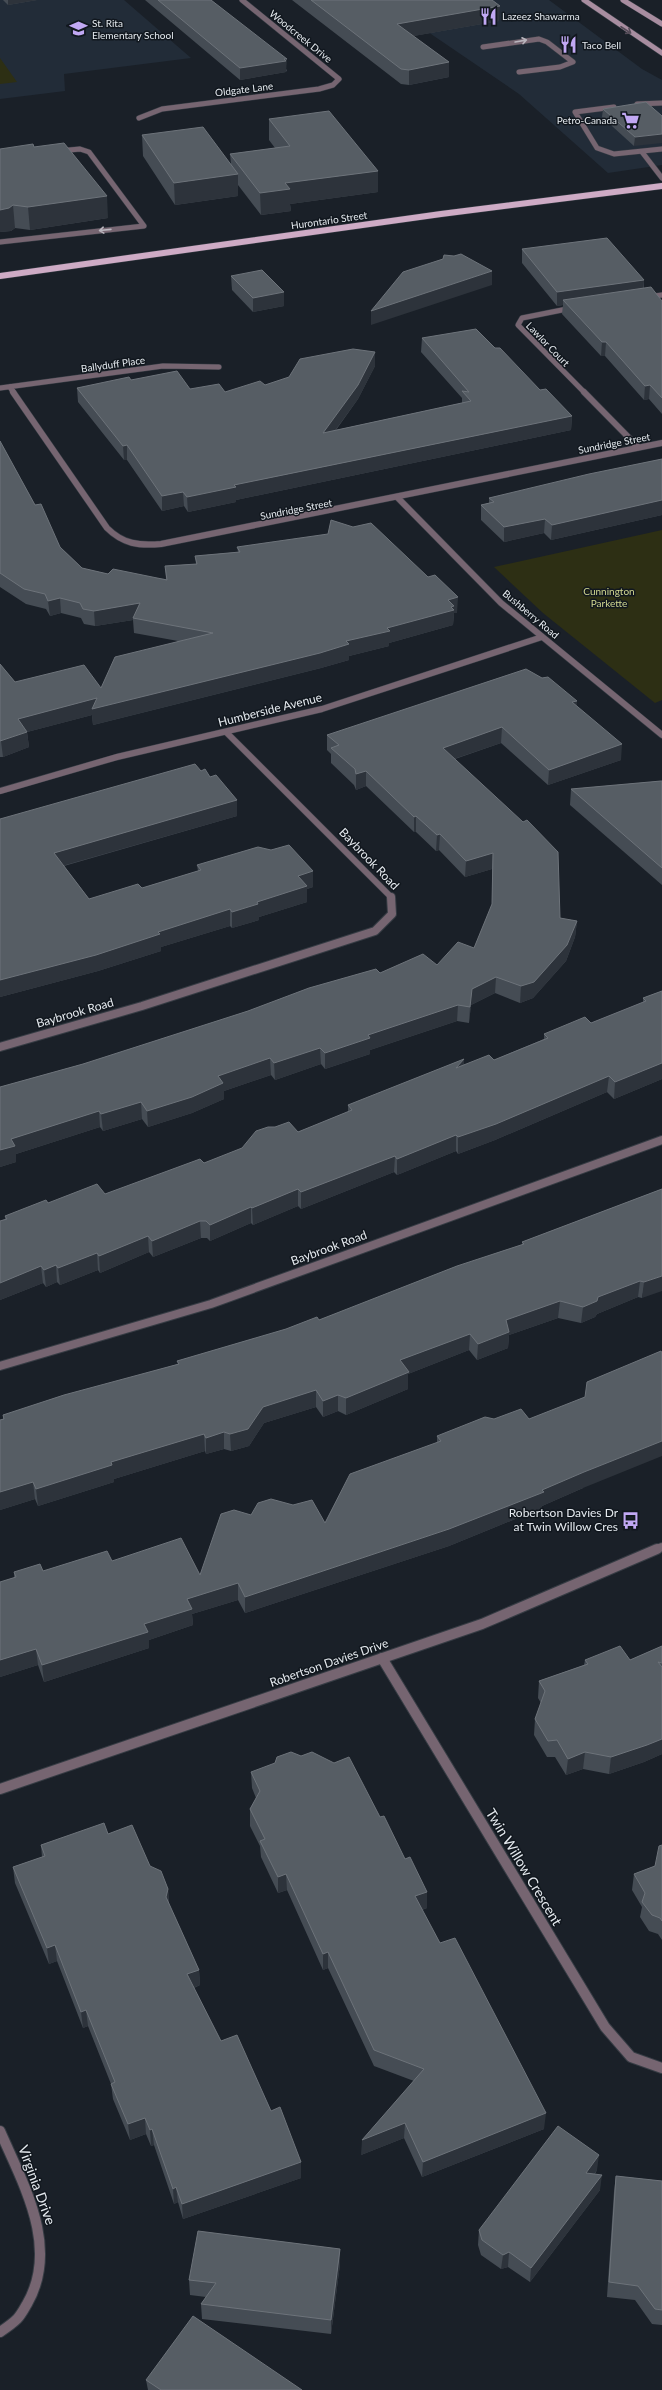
<svg xmlns="http://www.w3.org/2000/svg" width="662" height="2390" font-family="Lato,sans-serif">
<style>
.built{fill:#222c38}
.green{fill:#2d2f14}
.lines{fill:none;stroke-linecap:round;stroke-linejoin:round}
.service-casing{stroke:#363c44;stroke-width:6}
.minor-far3-casing{stroke:#363c44;stroke-width:6}
.minor-far2-casing{stroke:#363c44;stroke-width:7}
.minor-far1-casing{stroke:#363c44;stroke-width:10}
.minor-casing{stroke:#363c44;stroke-width:12}
.secondary-casing{stroke:#363c44;stroke-width:6}
.primary-casing{stroke:#363c44;stroke-width:7}
.service{stroke:#766571;stroke-width:5}
.minor-far3{stroke:#766571;stroke-width:5}
.minor-far2{stroke:#766571;stroke-width:6}
.minor-far1{stroke:#766571;stroke-width:8}
.minor{stroke:#766571;stroke-width:10}
.secondary{stroke:#a88da0;stroke-width:5}
.primary{stroke:#ceabc5;stroke-width:6}
.wall{fill:#454c54}
.shaded-wall{fill:#2d333b}
.building{fill:#565d64;stroke:#6d737a}
.oneway{stroke:#554c58}
.oneway2{stroke:#b9b5bd}
.labels{text-anchor:middle;stroke-width:3;stroke-linejoin:round;paint-order:stroke}
.far-poi-label{font-size:10px;fill:#e5eaef;stroke:#11171e;text-anchor:start}
.far-street-label{font-size:10px;fill:#e5eaef;stroke:#11171e}
.far-park-label{font-size:10px;fill:#d1d790;stroke:#11171e}
.street-label{font-size:12px;fill:#e5eaef;stroke:#11171e}
.poi-label{font-size:12px;fill:#e5eaef;stroke:#11171e;text-anchor:end}
.near-street-label{font-size:14px;fill:#e5eaef;stroke:#11171e}
</style>
<rect width="100%" height="100%" fill="#1a2028"/>
<!-- built -->
<g class="built">
<polygon points="0,0 124,0 191,58 64,74 65,91 0,99"/>
<polygon points="381,0 549,0 642,69 662,80 662,165 608,173 519,94"/>
</g>
<!-- green -->
<g class="green">
<polygon points="0,58 17,82 0,84"/>
<polygon points="662,530 662,700 655,703 543,613 494,567"/>
</g>
<g class="lines">
<defs>
<g id="service">
<polyline points="483,47 539,39 547,42 573,62 560,67 519,72"/>
<polyline points="637,104 662,103"/>
<polyline points="614,107 575,112 597,148 614,154 662,149"/>
<polyline points="642,152 662,178"/>
<polyline points="0,242 144,226 89,152 80,149 59,151"/>
</g>
<g id="minor-far3">
<polyline points="139,118 162,109 319,89 333,85 339,79 242,0"/>
<polyline points="647,297 662,295"/>
<polyline points="572,308 522,318 518,325 585,393"/>
<polyline points="10,387 14,393"/>
<polyline points="0,388 163,366 219,367"/>
</g>
<g id="minor-far2">
<path d="M13,392L107,528C123,544 139,546 161,544L662,443"/>
<polyline points="584,392 638,447"/>
<polyline points="397,497 501,603 662,735"/>
<polyline points="227,733 392,898"/>
<polyline points="0,791 117,757 322,709 542,637"/>
</g>
<g id="minor-far1">
<polyline points="0,1047 142,1006 375,931 392,914 391,897"/>
<polyline points="0,1366 211,1304 662,1140"/>
<polyline points="655,1550 662,1547"/>
</g>
<g id="minor">
<polyline points="382,1658 605,2027 631,2057 662,2068"/>
<polyline points="0,1789 482,1624 657,1549"/>
<path d="M0,2131C23,2184 60,2247 27,2304C24,2309 21,2315 17,2319C12,2324 6,2328 0,2332"/>
</g>
<g id="secondary">
<polyline points="584,0 662,53"/>
<polyline points="623,0 662,24"/>
</g>
<polyline id="primary" points="0,276 441,214 662,186"/>
</defs>
<!-- service casing -->
<use href="#service" class="service-casing"/>
<!-- minor-far3 casing -->
<use href="#minor-far3" class="minor-far3-casing"/>
<!-- minor-far2 casing -->
<use href="#minor-far2" class="minor-far2-casing"/>
<!-- minor-far1 casing -->
<use href="#minor-far1" class="minor-far1-casing"/>
<!-- minor casing -->
<use href="#minor" class="minor-casing"/>
<!-- secondary casing -->
<use href="#secondary" class="secondary-casing"/>
<!-- primary casing -->
<use href="#primary" class="primary-casing"/>
<!-- service -->
<use href="#service" class="service"/>
<!-- minor-far3 -->
<use href="#minor-far3" class="minor-far3"/>
<!-- minor-far2 -->
<use href="#minor-far2" class="minor-far2"/>
<!-- minor-far1 -->
<use href="#minor-far1" class="minor-far1"/>
<!-- minor -->
<use href="#minor" class="minor"/>
<!-- secondary -->
<use href="#secondary" class="secondary"/>
<!-- primary -->
<use href="#primary" class="primary"/>
</g>
<!-- wall -->
<g class="wall">
<polygon points="3,0 37,0 8,5"/>
<polygon points="145,0 211,0 287,70 286,72 240,80"/>
<polygon points="292,0 492,0 499,21 413,36 449,62 449,77 409,85 401,84"/>
<polygon points="646,102 634,146 602,117 603,109"/>
<polygon points="269,119 378,171 378,192 290,204 291,211 261,215 238,185 238,196 175,205 143,156 142,135 231,164 230,154 275,148 269,140"/>
<polygon points="34,147 108,218 30,230 15,228 11,231 0,232 0,149"/>
<polygon points="522,249 644,280 644,288 662,301 662,414 649,399 644,400 605,356 601,356 562,314 563,305 557,306 522,263"/>
<polygon points="231,276 284,306 253,312 232,290"/>
<polygon points="422,338 495,348 540,390 572,416 571,430 236,500 236,502 188,512 184,506 162,511 127,460 124,460 78,402 77,388 131,380 190,389 225,392 265,385 375,352 375,366 358,399 336,430 462,403 462,398 421,352"/>
<polygon points="0,441 35,505 60,547 82,568 108,574 166,579 165,566 196,564 195,556 238,552 237,547 457,613 454,613 453,625 389,643 389,646 349,656 349,660 321,668 93,725 92,715 27,732 29,747 3,757 0,757 0,664 15,682 101,688 178,641 134,633 133,620 95,626 84,624 81,618 61,613 50,616 46,609 26,604 0,587"/>
<polygon points="662,459 662,515 551,540 544,533 504,542 481,520 481,505 489,503 489,498"/>
<polygon points="576,706 621,760 548,785 501,743 455,759 560,918 577,921 575,937 566,961 533,998 520,1003 495,993 471,1005 469,1023 457,1021 370,1050 370,1054 325,1069 321,1064 275,1080 271,1075 224,1091 224,1099 192,1113 148,1127 142,1119 103,1131 100,1127 16,1154 16,1162 0,1167 0,1087 83,1064 380,973 437,965 474,948 492,905 492,869 465,877 439,850 436,851 416,832 414,832 366,786 356,790 354,785 331,763 331,754 327,750 327,735"/>
<polygon points="201,771 210,777 237,800 237,816 64,866 89,899 142,888 198,871 197,865 313,871 313,887 307,889 307,902 259,917 259,920 232,928 230,926 161,947 161,951 98,971 0,997 0,819"/>
<polygon points="662,781 662,885 570,805 571,789"/>
<polygon points="662,991 662,1079 614,1099 607,1092 495,1140 458,1154 456,1151 397,1175 394,1172 301,1209 298,1206 253,1225 251,1223 210,1241 207,1238 201,1238 153,1257 149,1252 100,1273 98,1270 60,1285 57,1282 46,1287 43,1283 0,1300 0,1221 5,1219 5,1216 48,1203 105,1194 204,1163 298,1132 348,1112 348,1105 464,1065 494,1060 544,1039 544,1034 591,1023 643,1003 643,998"/>
<polygon points="662,1189 642,1298 638,1297 597,1314 595,1317 581,1323 558,1318 509,1335 508,1348 477,1360 469,1350 408,1374 408,1389 346,1415 338,1411 323,1417 316,1407 264,1423 249,1446 231,1451 224,1449 206,1454 205,1451 114,1479 114,1482 38,1506 35,1499 0,1510 0,1420 3,1419 3,1415 178,1364 177,1361 319,1320 522,1245 522,1242"/>
<polygon points="437,1436 583,1488 542,1506 542,1508 449,1546 245,1613 238,1600 192,1614 193,1625 149,1640 149,1648 44,1682 38,1665 0,1677 0,1582 14,1578 14,1572 43,1571 112,1561 200,1575 251,1515 325,1523 437,1443"/>
<polygon points="662,1646 662,1754 644,1762 609,1774 583,1769 566,1775 555,1757 547,1757 534,1735 535,1719 541,1703 538,1698 539,1681 584,1665 585,1660 630,1660"/>
<polygon points="251,1772 380,1817 405,1859 427,1892 427,1908 422,1910 440,1943 544,2129 422,2177 404,2138 361,2155 414,2081 374,2066 328,1968 323,1970 287,1890 278,1893 261,1857 260,1846 250,1826 250,1809 256,1798 252,1788"/>
<polygon points="108,1834 150,1866 168,1889 169,1904 199,1970 200,1985 194,1988 221,2041 271,2111 301,2178 183,2219 178,2202 174,2204 154,2145 151,2146 146,2134 130,2140 113,2099 111,2084 88,2026 83,2028 57,1961 49,1964 15,1883 13,1867 42,1857 41,1845"/>
<polygon points="662,1845 662,1940 658,1934 649,1931 640,1917 642,1907 632,1890 634,1874 655,1866"/>
<polygon points="597,2170 595,2174 600,2190 530,2282 508,2267 501,2269 481,2255 478,2245 479,2230"/>
<polygon points="616,2176 662,2181 662,2325 652,2324 635,2300 607,2297 614,2191"/>
<polygon points="340,2249 340,2264 331,2334 202,2319 201,2304 206,2297 190,2295 189,2280"/>
<polygon points="146,2380 302,2390 148,2390"/>
</g>
<!-- shaded-wall -->
<g class="shaded-wall">
<polygon points="8,0 37,0 8,5"/>
<polygon points="500,6 499,21 397,39 397,24"/>
<polygon points="284,59 287,59 286,72 240,80 240,68"/>
<polygon points="449,62 449,77 409,85 409,70"/>
<polygon points="662,134 662,143 634,146 635,137"/>
<polygon points="378,171 378,192 290,204 291,211 261,215 260,193 285,183"/>
<polygon points="238,174 238,196 175,205 174,183"/>
<polygon points="107,196 108,218 30,230 28,207"/>
<polygon points="13,205 15,228 11,231 0,232 0,210"/>
<polygon points="492,271 492,285 371,325 371,311"/>
<polygon points="644,280 643,294 563,300 563,305 557,306 557,292"/>
<polygon points="284,292 284,306 253,312 253,298"/>
<polygon points="602,342 606,342 605,356 601,356"/>
<polygon points="375,352 375,366 358,399 323,447 323,433"/>
<polygon points="650,385 649,399 644,400 645,386"/>
<polygon points="572,416 571,430 236,500 236,502 188,512 187,497 234,485"/>
<polygon points="127,445 127,460 124,460 123,446"/>
<polygon points="183,492 184,506 162,511 162,496"/>
<polygon points="662,500 662,515 551,540 552,525"/>
<polygon points="545,519 544,533 504,542 504,527"/>
<polygon points="458,597 457,613 454,613 453,625 389,643 389,646 349,656 349,660 321,668 93,725 92,715 27,732 29,747 3,757 1,741 18,719 97,698 346,641 387,628 448,600"/>
<polygon points="60,598 61,613 50,616 48,601"/>
<polygon points="140,603 133,618 133,620 95,626 94,611"/>
<polygon points="577,701 576,716 572,702"/>
<polygon points="502,727 501,743 442,763 443,748"/>
<polygon points="622,744 621,760 548,785 549,770"/>
<polygon points="366,771 366,786 356,790 356,774"/>
<polygon points="237,800 237,816 55,868 54,853"/>
<polygon points="416,816 416,832 414,832 414,817"/>
<polygon points="440,834 439,850 436,851 437,835"/>
<polygon points="493,853 492,869 465,877 466,861"/>
<polygon points="313,871 313,887 307,889 307,902 259,917 259,920 232,928 232,912 257,902 298,876"/>
<polygon points="230,909 230,926 161,947 161,951 98,971 0,997 0,980"/>
<polygon points="577,921 575,937 566,961 533,998 520,1003 521,986"/>
<polygon points="496,977 495,993 471,1005 469,1023 470,1007 472,989"/>
<polygon points="458,1005 457,1021 370,1050 370,1054 325,1069 325,1053 368,1035"/>
<polygon points="320,1048 321,1064 275,1080 274,1063"/>
<polygon points="270,1058 271,1075 224,1091 224,1099 192,1113 148,1127 147,1111 218,1076"/>
<polygon points="464,1059 464,1075 456,1068"/>
<polygon points="662,1063 662,1079 614,1099 615,1082"/>
<polygon points="609,1076 607,1092 495,1140 458,1154 458,1137"/>
<polygon points="141,1102 142,1119 103,1131 101,1114"/>
<polygon points="99,1111 100,1127 16,1154 16,1162 0,1167 0,1150 11,1139"/>
<polygon points="456,1135 456,1151 397,1175 397,1159"/>
<polygon points="395,1156 394,1172 301,1209 301,1192"/>
<polygon points="298,1189 298,1206 253,1225 252,1208"/>
<polygon points="251,1207 251,1223 210,1241 210,1225"/>
<polygon points="200,1221 201,1238 153,1257 152,1241"/>
<polygon points="148,1236 149,1252 100,1273 99,1256"/>
<polygon points="97,1253 98,1270 60,1285 58,1268"/>
<polygon points="56,1265 57,1282 46,1287 44,1270"/>
<polygon points="41,1266 43,1283 0,1300 0,1283"/>
<polygon points="662,1276 662,1291 642,1298 644,1282"/>
<polygon points="640,1281 638,1297 597,1314 595,1317 581,1323 583,1307 598,1297"/>
<polygon points="560,1301 558,1318 509,1335 508,1348 477,1360 478,1344 506,1320"/>
<polygon points="470,1334 469,1350 408,1374 408,1389 346,1415 346,1398 400,1360"/>
<polygon points="316,1390 316,1407 264,1423 249,1446 231,1451 230,1434 263,1407"/>
<polygon points="338,1395 338,1411 323,1417 323,1401"/>
<polygon points="224,1432 224,1449 206,1454 206,1438"/>
<polygon points="204,1434 205,1451 114,1479 114,1482 38,1506 36,1489 111,1462"/>
<polygon points="662,1441 662,1456 583,1488 542,1506 542,1508 449,1546 245,1613 245,1597 542,1490 584,1472"/>
<polygon points="33,1482 35,1499 0,1510 0,1492"/>
<polygon points="238,1583 238,1600 192,1614 193,1625 149,1640 149,1648 44,1682 42,1665 144,1624 187,1599"/>
<polygon points="36,1649 38,1665 0,1677 0,1660"/>
<polygon points="662,1739 662,1754 644,1762 609,1774 611,1757"/>
<polygon points="585,1752 583,1769 566,1775 568,1759"/>
<polygon points="286,1874 287,1890 278,1893 278,1877"/>
<polygon points="168,1889 169,1905 166,1897"/>
<polygon points="427,1892 427,1908 415,1912 415,1896"/>
<polygon points="55,1945 57,1961 49,1964 47,1948"/>
<polygon points="328,1952 328,1968 323,1970 323,1954"/>
<polygon points="199,1970 200,1985 188,1990 187,1974"/>
<polygon points="86,2010 88,2026 83,2028 81,2012"/>
<polygon points="546,2113 544,2129 422,2177 423,2162"/>
<polygon points="145,2118 146,2134 130,2140 128,2124"/>
<polygon points="405,2123 404,2138 361,2155 362,2140"/>
<polygon points="152,2129 154,2145 151,2146 150,2130"/>
<polygon points="599,2155 597,2170 584,2188 586,2173"/>
<polygon points="301,2162 301,2178 183,2219 182,2204"/>
<polygon points="602,2175 600,2190 530,2282 531,2268"/>
<polygon points="176,2187 178,2202 174,2204 173,2189"/>
<polygon points="340,2249 340,2264 331,2334 331,2320"/>
<polygon points="509,2252 508,2267 501,2269 503,2255"/>
</g>
<!-- building -->
<g class="building">
<polygon points="158,0 211,0 287,59 284,59 286,61 240,68"/>
<polygon points="311,0 492,0 500,6 397,24 449,62 409,70 401,69"/>
<polygon points="646,102 662,116 662,134 635,137 603,109"/>
<polygon points="329,111 378,171 285,183 290,189 260,193 230,154 290,146 269,119"/>
<polygon points="203,127 238,174 174,183 142,135"/>
<polygon points="64,143 107,196 28,207 13,205 9,208 0,210 0,149 33,144 34,147"/>
<polygon points="607,238 644,280 557,292 522,249"/>
<polygon points="461,254 492,271 371,311 403,272 443,259 444,255 454,256"/>
<polygon points="262,270 284,292 253,298 231,276"/>
<polygon points="651,287 662,301 662,398 650,385 645,386 606,342 602,342 563,300"/>
<polygon points="476,329 495,348 500,348 540,390 546,389 572,416 234,485 236,487 187,497 183,492 162,496 127,445 123,446 77,388 129,377 131,380 177,371 190,389 219,384 225,392 260,381 265,385 289,377 300,359 353,349 375,352 358,385 323,433 471,401 462,391 469,392 422,338"/>
<polygon points="0,441 35,505 41,504 60,547 82,568 108,574 113,569 167,580 165,566 197,564 195,556 240,552 237,547 328,534 331,520 353,527 371,523 428,577 435,575 458,597 448,600 454,606 451,607 454,610 387,628 390,631 346,641 349,644 320,653 92,709 97,698 18,719 27,732 0,741 0,664 15,682 84,665 101,688 115,657 213,633 133,618 140,603 94,611 83,609 80,603 60,598 48,601 45,594 24,589 0,573"/>
<polygon points="662,459 662,500 552,525 545,519 504,527 481,505 494,502 489,498 589,474"/>
<polygon points="526,669 542,678 548,677 577,701 572,702 622,744 549,770 502,727 443,748 523,822 527,820 558,852 560,918 577,921 567,945 534,982 521,986 496,977 472,989 470,1007 458,1005 368,1035 370,1038 325,1053 320,1048 274,1063 270,1058 218,1076 223,1083 192,1097 147,1111 141,1102 101,1114 99,1111 11,1139 15,1146 0,1150 0,1087 83,1064 248,1011 309,988 376,969 380,973 423,954 437,965 458,942 474,948 492,904 493,853 466,861 440,834 437,835 416,816 414,817 366,771 356,774 355,769 331,748 339,745 327,735"/>
<polygon points="195,764 201,771 205,769 210,777 216,775 237,800 54,853 89,899 138,884 142,888 201,870 197,865 258,847 271,850 289,845 313,871 298,876 307,886 257,902 258,904 232,912 230,909 158,932 160,934 96,955 0,980 0,819"/>
<polygon points="661,781 662,781 662,868 571,789"/>
<polygon points="662,991 662,1063 615,1082 609,1076 496,1124 458,1137 456,1135 397,1159 395,1156 301,1192 298,1189 252,1208 251,1207 210,1225 206,1221 200,1221 152,1241 148,1236 99,1256 97,1253 58,1268 56,1265 44,1270 41,1266 0,1283 0,1221 7,1219 5,1216 46,1200 48,1203 97,1184 105,1194 200,1159 204,1163 242,1148 256,1131 268,1127 275,1127 289,1122 298,1132 352,1110 348,1105 464,1059 456,1068 489,1055 494,1060 548,1038 544,1034 585,1017 591,1023 646,1001 643,998"/>
<polygon points="662,1189 662,1276 644,1282 640,1281 598,1297 597,1301 583,1307 560,1301 506,1320 509,1332 478,1344 470,1334 400,1360 409,1372 346,1398 338,1395 323,1401 316,1390 263,1407 248,1429 230,1434 224,1432 206,1438 204,1434 111,1462 112,1465 36,1489 33,1482 0,1492 0,1420 4,1419 3,1415 64,1395 179,1364 177,1361 286,1329 317,1317 319,1320 457,1266 524,1244 522,1242"/>
<polygon points="661,1351 662,1353 662,1441 584,1472 542,1490 544,1492 449,1529 245,1597 238,1583 187,1599 192,1609 144,1624 148,1632 42,1665 36,1649 0,1660 0,1582 16,1577 14,1572 40,1564 43,1571 107,1551 112,1561 181,1538 200,1575 221,1514 234,1510 251,1515 258,1503 271,1499 293,1505 312,1500 325,1523 350,1474 441,1441 437,1436 485,1417 494,1419 521,1409 529,1419 585,1397 587,1382"/>
<polygon points="620,1646 630,1660 662,1646 662,1663 658,1662 662,1667 662,1739 647,1745 611,1757 585,1752 568,1759 557,1740 548,1741 535,1719 545,1691 539,1681 588,1664 585,1660"/>
<polygon points="291,1752 301,1756 312,1752 334,1763 349,1757 380,1817 384,1816 405,1859 410,1857 427,1892 415,1896 440,1943 455,1938 546,2113 423,2162 405,2123 362,2140 424,2069 374,2050 328,1952 323,1954 286,1874 278,1877 260,1841 265,1839 250,1809 260,1791 251,1772 275,1763 277,1757"/>
<polygon points="104,1823 108,1834 132,1825 150,1866 161,1871 168,1889 166,1897 199,1970 187,1974 221,2041 237,2035 271,2111 280,2107 301,2162 182,2204 176,2187 173,2189 152,2129 150,2130 145,2118 128,2124 111,2084 115,2082 86,2010 81,2012 55,1945 47,1948 13,1867 45,1856 41,1845"/>
<polygon points="662,1845 662,1921 660,1918 652,1915 642,1902 645,1893 634,1874 655,1866 659,1846"/>
<polygon points="558,2126 599,2155 586,2173 602,2175 531,2268 509,2252 503,2255 482,2240 479,2230"/>
<polygon points="616,2176 662,2181 662,2310 655,2309 638,2286 609,2282"/>
<polygon points="198,2231 340,2249 331,2320 201,2304 216,2283 189,2280"/>
<polygon points="193,2316 302,2390 161,2390 146,2380"/>
</g>
<!-- one-way arrows -->
<defs><path id="oneway-shaft" d="M-6 0H5M1.5-3L5.5 0L1.5 3" fill="none" stroke-width="1.6" stroke-linecap="round" stroke-linejoin="round"/></defs>
<use class="oneway" href="#oneway-shaft" transform="translate(626 30) rotate(33)"/>
<g class="oneway2">
<use href="#oneway-shaft" transform="translate(521 41) rotate(-10)"/>
<use href="#oneway-shaft" transform="translate(105 230) rotate(174)"/>
</g>
<!-- icons -->
<defs>
<symbol id="restaurant-bare" viewBox="-9 -9 18 18"><path d="M-5-6h1v4h1v-4h1v4h1v-4h1v5L-1.5 .5V6h-2V.5L-5-1ZM5-6V6H3V1.5H1.5Q1.5-4 5-6Z" fill="#c1a8f3" stroke="#11171e" stroke-width="2.5" paint-order="stroke"/></symbol>
<symbol id="school-bare" viewBox="-9 -9 18 18"><path d="M0-5L7-2L0 1L-7-2ZM-4 1L0 2.5L4 1V4Q0 6-4 4Z" fill="#c1a8f3" stroke="#11171e" stroke-width="2.5" paint-order="stroke"/></symbol>
<symbol id="supermarket-bare" viewBox="-9 -9 18 18"><path d="M-6-5.5h2.5l.6 2H6L4.5 2H-2.5L-4.4-4H-6ZM-1.5 3.2a1.3 1.3 0 1 0 .1 0ZM3 3.2a1.3 1.3 0 1 0 .1 0Z" fill="#c1a8f3" stroke="#11171e" stroke-width="2.5" paint-order="stroke"/></symbol>
<symbol id="bus-bare" viewBox="-9 -9 18 18"><path d="M-5-6H5V4H4V6H2V4H-2V6H-4V4H-5ZM-3.5-4V0h7V-4ZM-3.5 1.2v1.5H-2V1.2ZM2 1.2v1.5H3.5V1.2Z" fill="#c1a8f3" stroke="#11171e" stroke-width="2.5" paint-order="stroke"/></symbol>
</defs>
<g fill-rule="evenodd">
<use href="#restaurant-bare" x="476" y="4" width="25" height="25"/>
<use href="#school-bare" x="66" y="16" width="25" height="25"/>
<use href="#restaurant-bare" x="556" y="32" width="25" height="25"/>
<use href="#supermarket-bare" x="618" y="108" width="25" height="25"/>
<use href="#bus-bare" x="618" y="1508" width="25" height="25"/>
</g>
<g class="labels">
<!-- far-poi labels -->
<g class="far-poi-label">
<text x="502" y="20">Lazeez Shawarma</text>
<text x="92" y="27">St. Rita<tspan x="92" dy="12">Elementary School</tspan></text>
<text x="582" y="49">Taco Bell</text>
<text x="617" y="124" text-anchor="end">Petro-Canada</text>
</g>
<!-- far-street labels -->
<g class="far-street-label">
<text transform="translate(301 36) rotate(39)" y="4">Woodcreek Drive</text>
<text transform="translate(244 89) rotate(-7)" y="4">Oldgate Lane</text>
<text transform="translate(329 220) rotate(-8)" y="4">Hurontario Street</text>
<text transform="translate(548 344) rotate(46)" y="4">Lawlor Court</text>
<text transform="translate(113 364) rotate(-8)" y="4">Ballyduff Place</text>
<text transform="translate(614 443) rotate(-11)" y="4">Sundridge Street</text>
<text transform="translate(296 509) rotate(-11)" y="4">Sundridge Street</text>
<text transform="translate(531 614) rotate(40)" y="4">Bushberry Road</text>
</g>
<!-- far-park labels -->
<g class="far-park-label">
<text x="609" y="595">Cunnington<tspan x="609" dy="12">Parkette</tspan></text>
</g>
<!-- street labels -->
<g class="street-label">
<text transform="translate(270 710) rotate(-14)" y="4">Humberside Avenue</text>
<text transform="translate(369 859) rotate(46)" y="4">Baybrook Road</text>
<text transform="translate(75 1013) rotate(-16)" y="4">Baybrook Road</text>
<text transform="translate(329 1248) rotate(-20)" y="4">Baybrook Road</text>
<text transform="translate(329 1663) rotate(-19)" y="4">Robertson Davies Drive</text>
</g>
<!-- poi labels -->
<g class="poi-label">
<text x="618" y="1517">Robertson Davies Dr<tspan x="618" dy="14">at Twin Willow Cres</tspan></text>
</g>
<!-- near-street labels -->
<g class="near-street-label">
<text transform="translate(524 1867) rotate(59)" y="5">Twin Willow Crescent</text>
<text transform="translate(37 2185) rotate(70)" y="5">Virginia Drive</text>
</g>
</g>
</svg>
